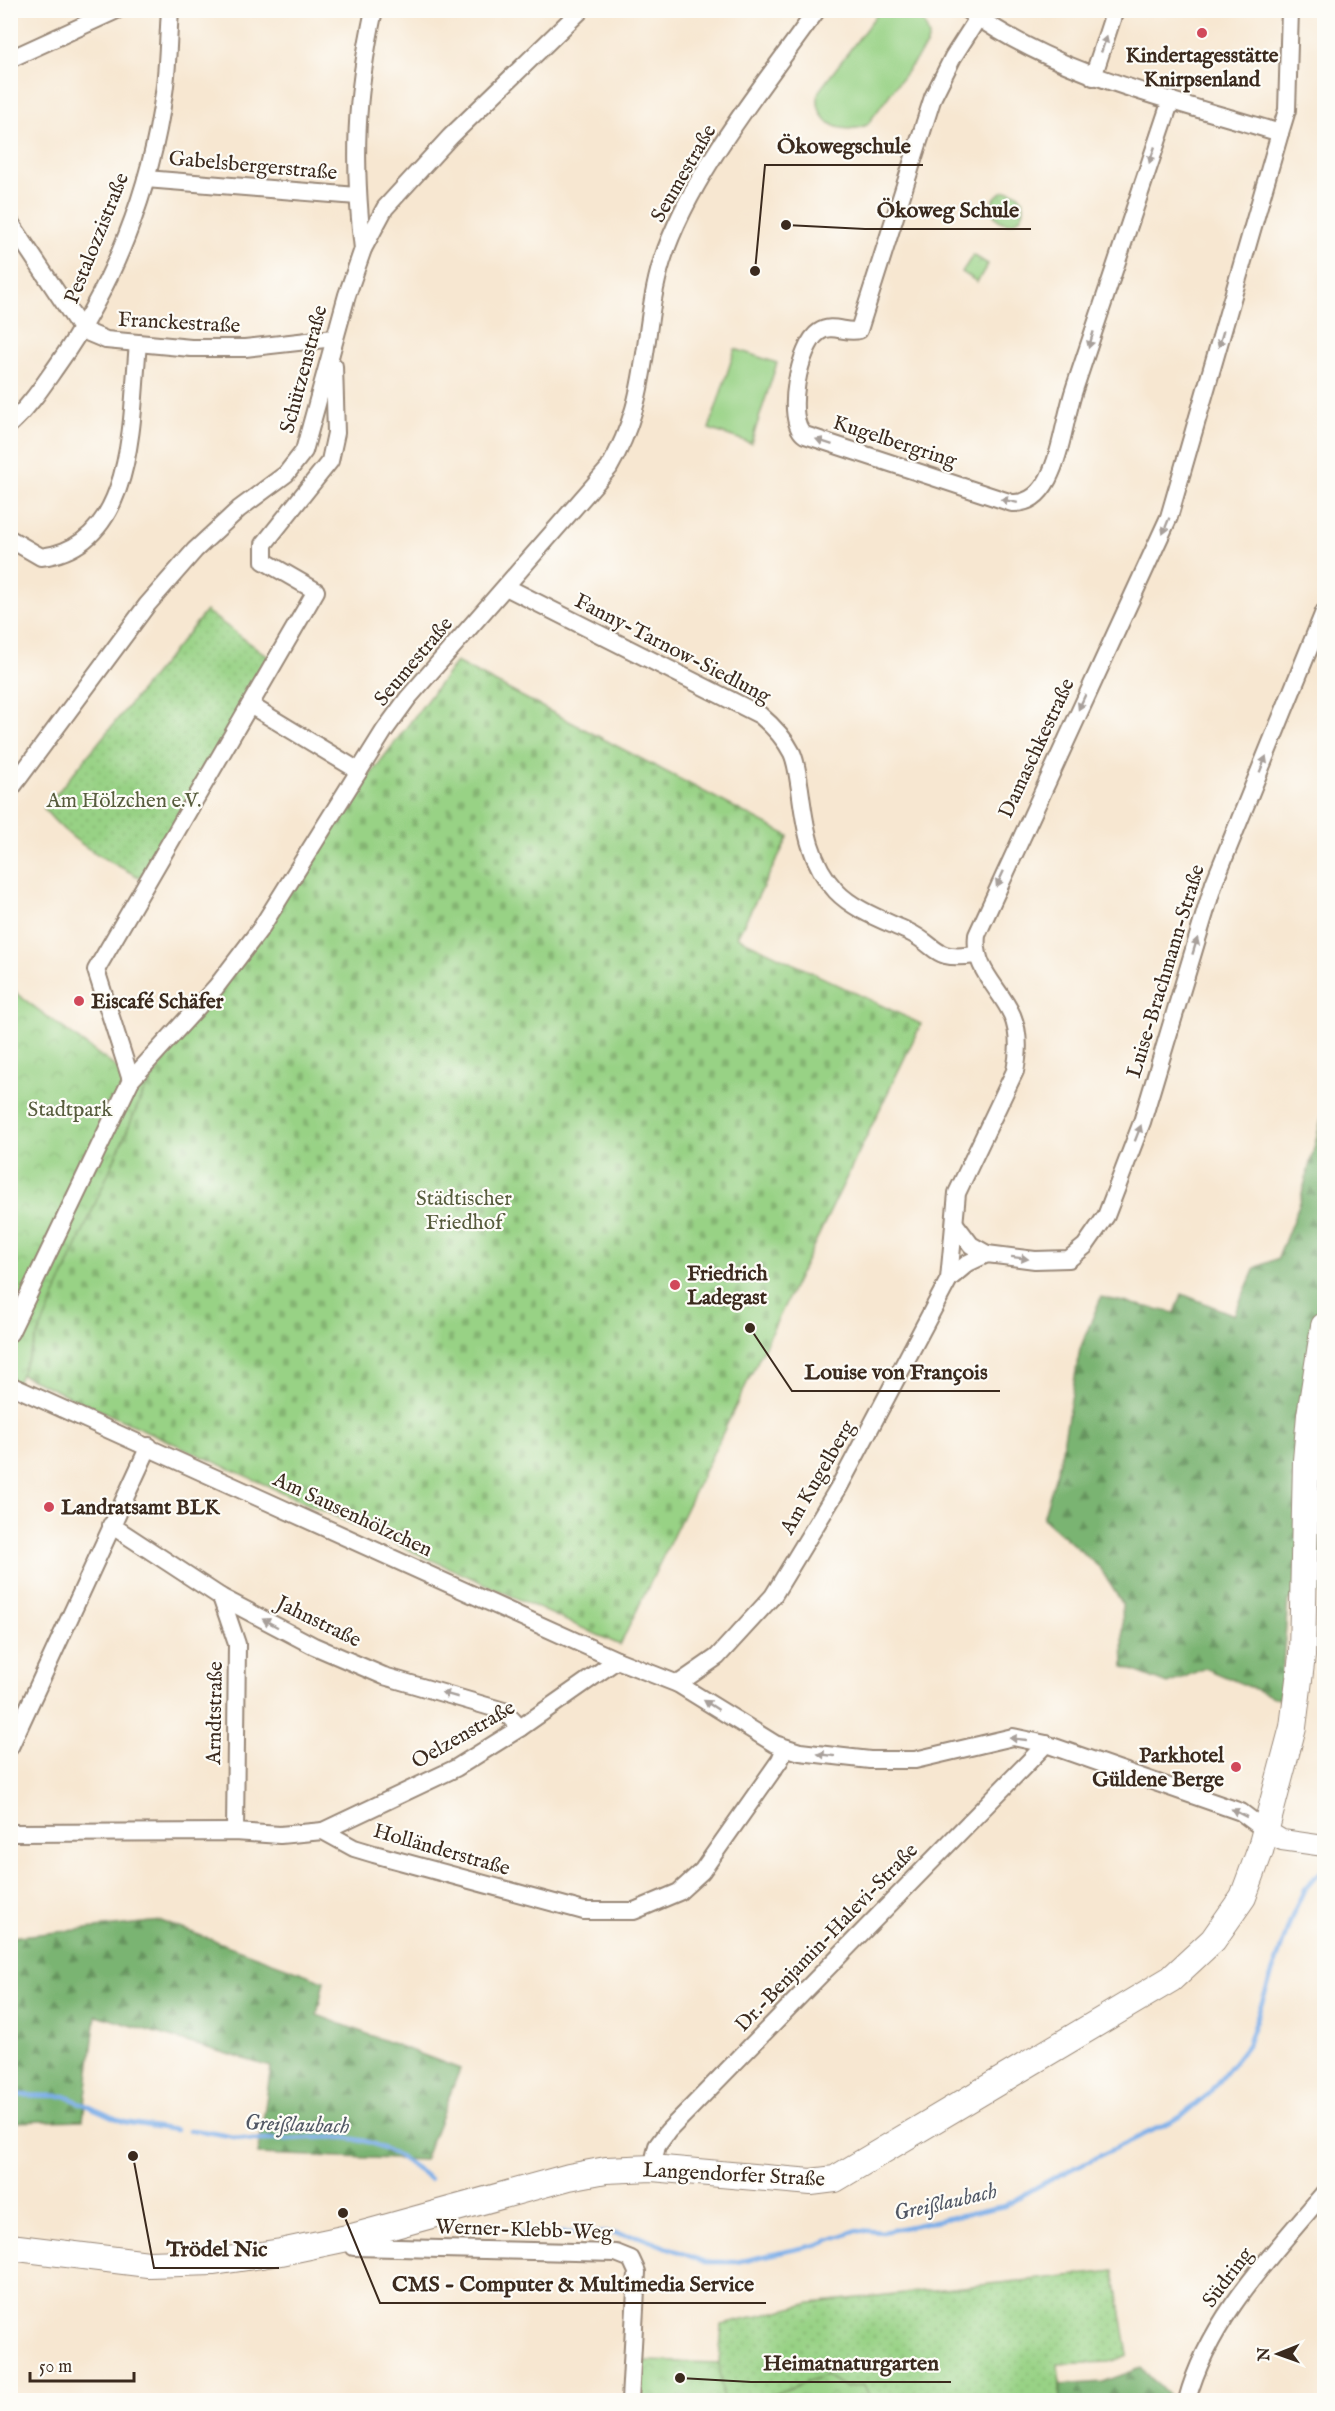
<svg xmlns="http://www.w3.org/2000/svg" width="1335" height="2411" font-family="'IM FELL English',serif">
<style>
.grass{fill:url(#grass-dots);stroke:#6a7e52;stroke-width:1.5}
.forest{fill:url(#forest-firs);stroke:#5a6f48;stroke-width:1.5}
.cemetery{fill:url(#cemetery-stones);stroke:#6a7e52;stroke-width:1.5}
.park{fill:url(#park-crowns);stroke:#6a7e52;stroke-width:1.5}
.pitch{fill:#98d285;stroke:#6a7e52;stroke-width:1.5}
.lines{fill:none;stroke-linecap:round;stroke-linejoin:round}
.stream{stroke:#7caee8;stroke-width:4.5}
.minor-casing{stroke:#998878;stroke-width:20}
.tertiary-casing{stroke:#998878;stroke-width:22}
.primary-casing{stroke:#998878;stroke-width:28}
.minor{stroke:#fff;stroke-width:16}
.tertiary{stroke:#fff;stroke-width:20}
.primary{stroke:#fff;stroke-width:26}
.oneway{fill:#a79f9a}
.poi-dot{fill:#d1495b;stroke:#fdfcf7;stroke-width:2}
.labels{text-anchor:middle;stroke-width:4.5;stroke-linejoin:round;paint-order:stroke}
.poi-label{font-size:21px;font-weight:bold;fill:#3b2a1e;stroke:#fdfcf7;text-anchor:start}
.street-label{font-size:21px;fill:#3b2a1e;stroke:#fdfcf7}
.park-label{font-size:21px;fill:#575c3d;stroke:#fdfcf7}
.water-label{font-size:22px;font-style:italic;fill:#525865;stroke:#fdfcf7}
.leader{fill:none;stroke:#3b2a1e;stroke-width:2}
.callout-dot{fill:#3b2a1e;stroke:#fdfcf7;stroke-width:2}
.callout-label{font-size:22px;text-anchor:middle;font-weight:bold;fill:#3b2a1e;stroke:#fdfcf7;stroke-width:4.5;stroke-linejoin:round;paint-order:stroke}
</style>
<defs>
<pattern id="grass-dots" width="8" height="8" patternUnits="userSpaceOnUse" patternTransform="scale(1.5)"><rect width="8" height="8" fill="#98d285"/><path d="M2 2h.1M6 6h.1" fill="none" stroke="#84b472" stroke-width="1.8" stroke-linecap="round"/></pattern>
<pattern id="forest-firs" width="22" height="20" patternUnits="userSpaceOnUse" patternTransform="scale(1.5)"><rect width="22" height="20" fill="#7ab472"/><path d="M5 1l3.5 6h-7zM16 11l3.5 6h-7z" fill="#65935d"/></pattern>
<pattern id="cemetery-stones" width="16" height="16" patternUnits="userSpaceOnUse" patternTransform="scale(1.5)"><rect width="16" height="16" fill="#98d285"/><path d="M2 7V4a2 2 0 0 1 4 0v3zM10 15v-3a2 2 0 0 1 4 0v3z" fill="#84b472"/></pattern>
<pattern id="park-crowns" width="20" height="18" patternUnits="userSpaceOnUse" patternTransform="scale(1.5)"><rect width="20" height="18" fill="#98d285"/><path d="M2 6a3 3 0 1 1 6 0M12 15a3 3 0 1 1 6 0" fill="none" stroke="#84b472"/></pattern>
</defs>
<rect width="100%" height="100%" fill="#fdfcf7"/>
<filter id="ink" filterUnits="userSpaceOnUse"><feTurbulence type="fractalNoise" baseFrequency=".0167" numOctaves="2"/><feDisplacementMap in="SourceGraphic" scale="12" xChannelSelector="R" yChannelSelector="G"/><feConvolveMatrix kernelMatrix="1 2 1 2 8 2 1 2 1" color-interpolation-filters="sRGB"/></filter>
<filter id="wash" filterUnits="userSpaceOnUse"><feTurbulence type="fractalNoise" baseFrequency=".008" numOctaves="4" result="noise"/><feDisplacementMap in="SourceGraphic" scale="24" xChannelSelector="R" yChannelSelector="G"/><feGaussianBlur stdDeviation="1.35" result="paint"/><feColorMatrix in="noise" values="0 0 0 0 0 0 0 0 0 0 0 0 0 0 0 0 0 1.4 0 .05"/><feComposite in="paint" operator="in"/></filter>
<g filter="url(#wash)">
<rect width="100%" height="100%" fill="#f7e7d1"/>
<!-- grass -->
<g class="grass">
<path d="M206,611L270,658L143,879C103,858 73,844 44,809Z"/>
<polygon points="1114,2271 1128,2355 1110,2362 1058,2364 1061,2400 871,2400 864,2385 846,2388 825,2375 759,2400 722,2400 719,2363 722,2325 811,2303"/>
</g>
<!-- forest -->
<g class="forest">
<polygon points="1324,1109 1324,1591 1288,1600 1280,1700 1205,1668 1168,1684 1124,1667 1122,1603 1100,1568 1043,1518 1060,1461 1080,1349 1101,1297 1175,1313 1182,1294 1234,1315 1255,1268 1278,1258 1300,1202"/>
<polygon points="161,1921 324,1981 317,2015 460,2069 424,2160 258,2154 271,2067 96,2015 83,2120 11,2122 11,1937"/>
<polygon points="1141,2368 1173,2400 1061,2400 1060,2385 1103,2382"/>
</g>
<!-- cemetery -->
<polygon class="cemetery" points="456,662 789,836 737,937 921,1024 620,1645 20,1374 145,1089 298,870"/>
<!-- park -->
<g class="park">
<circle cx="1008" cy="207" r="16"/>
<polygon points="973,255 988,264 977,282 962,272"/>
<polygon points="11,984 17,994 145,1089 11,1397"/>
<polygon points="643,2361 719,2363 723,2400 759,2400 825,2375 846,2388 864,2385 871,2400 637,2400"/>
</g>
<!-- pitch -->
<g class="pitch">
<path d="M880,10C904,10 923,9 929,37L926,46L867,125C841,136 812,122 819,91Z"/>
<polygon points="735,349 777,363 751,443 709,429"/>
</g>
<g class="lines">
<!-- stream -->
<g class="stream">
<polyline points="10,2095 65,2096 124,2122 176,2130"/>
<path d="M189,2130C213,2131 234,2139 257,2140C291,2141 340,2132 371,2143C393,2151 412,2165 430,2179"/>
<polyline points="520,2233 607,2233 637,2236 705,2262 736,2262 816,2245 857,2230 883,2232 1004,2206 1049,2180 1180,2117 1209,2093 1247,2045 1293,1914 1304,1890 1324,1867"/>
</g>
</g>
</g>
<g filter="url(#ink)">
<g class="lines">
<defs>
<g id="minor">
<path d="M978,18L953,57L933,97L859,330C846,334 832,323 819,332C799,345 784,421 805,435L1012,503C1029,504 1040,494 1048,479C1062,452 1065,416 1075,387C1107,291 1139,195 1171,100"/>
<polyline points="10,59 117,10"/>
<polyline points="1093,77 1115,10"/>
<polyline points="1280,133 1287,110 1290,10"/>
<polyline points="146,179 357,196"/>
<polyline points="10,222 82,330 106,340 191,348 245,348 334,338"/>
<path d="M363,249C353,161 355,98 374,10"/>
<path d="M10,424C29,407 42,387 56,367C113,287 151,190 164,93C168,66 168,38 170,10"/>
<path d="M10,539L41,557C137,546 131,415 138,343"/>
<path d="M506,587L760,715C773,726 784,737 792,753C797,764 798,778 800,789C805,826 809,862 836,891C854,910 883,920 907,931C941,947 930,961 976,955"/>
<polyline points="250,705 359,771"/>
<polyline points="10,790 147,605 195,550 239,509 286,474 304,451 347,295 363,249 385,208 450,137 581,10"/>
<polyline points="131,1080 96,970 316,591 264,561 264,544 330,461 336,433 334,366"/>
<polyline points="956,1225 971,1245 987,1254"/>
<polyline points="949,1279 968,1263 987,1254 1035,1260 1069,1259 1085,1246 1106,1216 1142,1122 1214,883 1324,612"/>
<path d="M10,1333L131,1080L216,987L261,928L384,731L408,698L609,468C620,449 628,430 634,409C648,361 647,309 662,261C690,174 764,85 817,10"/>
<polyline points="10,1385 617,1660 678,1684 775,1744 800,1752 870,1760 915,1760 1013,1737 1046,1744 1241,1812 1265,1830"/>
<polyline points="111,1525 221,1597 314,1646 384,1676 504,1711 520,1728"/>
<polyline points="221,1597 237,1644 235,1832"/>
<path d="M678,1684L717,1657L773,1596L839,1487L949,1279L957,1193L1015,1071C1019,1052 1020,1034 1012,1015C999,986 973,970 977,935L1169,517L1280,133C1171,99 1063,78 967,10"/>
<polyline points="10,1747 149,1446"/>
<polyline points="323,1831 456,1768 520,1728 617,1660"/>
<polyline points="10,1833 235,1832 280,1835 323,1831 354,1848 374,1854 584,1911 634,1911 679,1892 702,1871 780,1760 785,1748"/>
<polyline points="652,2168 657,2146 668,2131 1046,1744"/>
<polyline points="352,2237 354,2247 616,2253 631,2259 637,2272 630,2400"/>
<path d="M1187,2400C1209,2319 1271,2256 1324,2193"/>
</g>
<polyline id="tertiary" points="1265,1830 1282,1840 1324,1846"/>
<polyline id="primary" points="10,2247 148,2264 214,2262 281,2252 352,2237 569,2177 606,2170 652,2168 811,2182 835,2179 1171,1979 1213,1940 1243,1897 1260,1851 1293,1727 1302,1656 1306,1460 1310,1415 1324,1326"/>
</defs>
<!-- minor casing -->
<use href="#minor" class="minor-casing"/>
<!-- tertiary casing -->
<use href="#tertiary" class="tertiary-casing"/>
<!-- primary casing -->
<use href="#primary" class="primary-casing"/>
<!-- minor -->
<use href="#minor" class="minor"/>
<!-- tertiary -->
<use href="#tertiary" class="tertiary"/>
<!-- primary -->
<use href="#primary" class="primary"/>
</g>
<!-- one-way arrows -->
<defs><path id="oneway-solid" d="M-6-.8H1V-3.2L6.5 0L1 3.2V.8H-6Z" transform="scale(1.5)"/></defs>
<g class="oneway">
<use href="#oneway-solid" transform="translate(1104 44) rotate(-71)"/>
<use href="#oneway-solid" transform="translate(1152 155) rotate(109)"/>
<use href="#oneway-solid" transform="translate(1221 339) rotate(106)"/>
<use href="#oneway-solid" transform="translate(1091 340) rotate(107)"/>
<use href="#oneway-solid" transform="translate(824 442) rotate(-161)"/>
<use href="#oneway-solid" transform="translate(1009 501) rotate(-168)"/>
<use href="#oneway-solid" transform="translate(1166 526) rotate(112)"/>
<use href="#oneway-solid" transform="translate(1082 702) rotate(115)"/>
<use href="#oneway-solid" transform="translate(1263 764) rotate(-68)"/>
<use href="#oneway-solid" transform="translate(1000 879) rotate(115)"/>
<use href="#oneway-solid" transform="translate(1195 946) rotate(-73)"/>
<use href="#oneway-solid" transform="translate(1138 1133) rotate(-69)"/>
<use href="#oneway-solid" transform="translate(1020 1258) rotate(7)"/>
<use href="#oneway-solid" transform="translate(270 1623) rotate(-152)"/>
<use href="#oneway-solid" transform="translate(450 1695) rotate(-164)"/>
<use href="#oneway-solid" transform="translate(711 1705) rotate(-147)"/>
<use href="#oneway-solid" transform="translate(1018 1739) rotate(-174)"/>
<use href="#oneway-solid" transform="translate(826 1755) rotate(-173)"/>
<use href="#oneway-solid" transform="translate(1239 1813) rotate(-153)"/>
</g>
</g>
<!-- markers -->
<g class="poi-dot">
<circle cx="1202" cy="33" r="6"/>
<circle cx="79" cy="1001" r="6"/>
<circle cx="675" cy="1285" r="6"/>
<circle cx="49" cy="1507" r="6"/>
<circle cx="1236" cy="1767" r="6"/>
</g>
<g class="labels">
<!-- poi labels -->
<g class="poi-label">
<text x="1202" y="62" text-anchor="middle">Kindertagesstätte<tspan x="1202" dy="24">Knirpsenland</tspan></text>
<text x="91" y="1008">Eiscafé Schäfer</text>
<text x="687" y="1280">Friedrich<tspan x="687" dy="24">Ladegast</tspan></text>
<text x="61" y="1514">Landratsamt BLK</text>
<text x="1224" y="1762" text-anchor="end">Parkhotel<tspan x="1224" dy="24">Güldene Berge</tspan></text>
</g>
<!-- street labels -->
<g class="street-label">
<text transform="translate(253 165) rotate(5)" y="7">Gabelsbergerstraße</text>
<text transform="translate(683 173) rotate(-60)" y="7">Seumestraße</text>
<text transform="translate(96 238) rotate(-68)" y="7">Pestalozzistraße</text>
<text transform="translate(179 322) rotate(3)" y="7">Franckestraße</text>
<text transform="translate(303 369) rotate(-75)" y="7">Schützenstraße</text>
<text transform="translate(895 441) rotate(18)" y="7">Kugelbergring</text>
<text transform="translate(673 648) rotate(27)" y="7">Fanny-Tarnow-Siedlung</text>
<text transform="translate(413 661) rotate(-50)" y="7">Seumestraße</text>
<text transform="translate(1036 748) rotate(-65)" y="7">Damaschkestraße</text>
<text transform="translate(1165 971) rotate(-73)" y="7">Luise-Brachmann-Straße</text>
<text transform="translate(817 1477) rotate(-60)" y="7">Am Kugelberg</text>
<text transform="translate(353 1514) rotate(25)" y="7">Am Sausenhölzchen</text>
<text transform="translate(319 1621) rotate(26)" y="7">Jahnstraße</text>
<text transform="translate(214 1713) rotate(-89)" y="7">Arndtstraße</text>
<text transform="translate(463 1734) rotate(-30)" y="7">Oelzenstraße</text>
<text transform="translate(442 1849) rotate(16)" y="7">Holländerstraße</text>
<text transform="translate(826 1937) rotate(-46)" y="7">Dr.-Benjamin-Halevi-Straße</text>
<text transform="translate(734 2174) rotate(3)" y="7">Langendorfer Straße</text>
<text transform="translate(524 2229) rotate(2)" y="7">Werner-Klebb-Weg</text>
<text transform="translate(1227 2277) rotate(-53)" y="7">Südring</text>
</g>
<!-- park labels -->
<g class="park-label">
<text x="124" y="807">Am Hölzchen e.V.</text>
<text x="70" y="1116">Stadtpark</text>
<text x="464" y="1205">Städtischer<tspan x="464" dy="24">Friedhof</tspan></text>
</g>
<!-- water labels -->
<g class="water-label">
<text transform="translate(297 2123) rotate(2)" y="8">Greißlaubach</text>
<text transform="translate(945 2201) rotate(-13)" y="8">Greißlaubach</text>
</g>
</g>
<!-- callouts -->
<path class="leader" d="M755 271L765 165H923M786 225L865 229H1031M750 1328L792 1391H1000M133 2156L154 2268H279M343 2213L380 2303H766M680 2378L751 2382H951"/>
<g class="callout-dot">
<circle cx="755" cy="271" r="6"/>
<circle cx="786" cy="225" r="6"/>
<circle cx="750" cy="1328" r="6"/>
<circle cx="133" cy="2156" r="6"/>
<circle cx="343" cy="2213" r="6"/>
<circle cx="680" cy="2378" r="6"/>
</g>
<g class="callout-label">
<text x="844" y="153">Ökowegschule</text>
<text x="948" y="217">Ökoweg Schule</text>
<text x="896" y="1379">Louise von François</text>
<text x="217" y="2256">Trödel Nic</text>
<text x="573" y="2291">CMS - Computer &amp; Multimedia Service</text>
<text x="851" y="2370">Heimatnaturgarten</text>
</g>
<!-- margin -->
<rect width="1335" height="2411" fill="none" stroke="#fdfcf7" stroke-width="36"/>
<!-- north arrow -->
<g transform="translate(1278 2354) rotate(269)" stroke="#fdfcf7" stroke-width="4.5" paint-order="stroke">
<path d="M0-4.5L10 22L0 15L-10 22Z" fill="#3b2a1e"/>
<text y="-9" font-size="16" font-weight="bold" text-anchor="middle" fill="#3b2a1e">N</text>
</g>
<!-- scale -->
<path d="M30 2372v9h104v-9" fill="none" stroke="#3b2a1e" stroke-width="3"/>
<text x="39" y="2372" font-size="18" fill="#3b2a1e" stroke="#fdfcf7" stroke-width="4.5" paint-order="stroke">50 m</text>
</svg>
